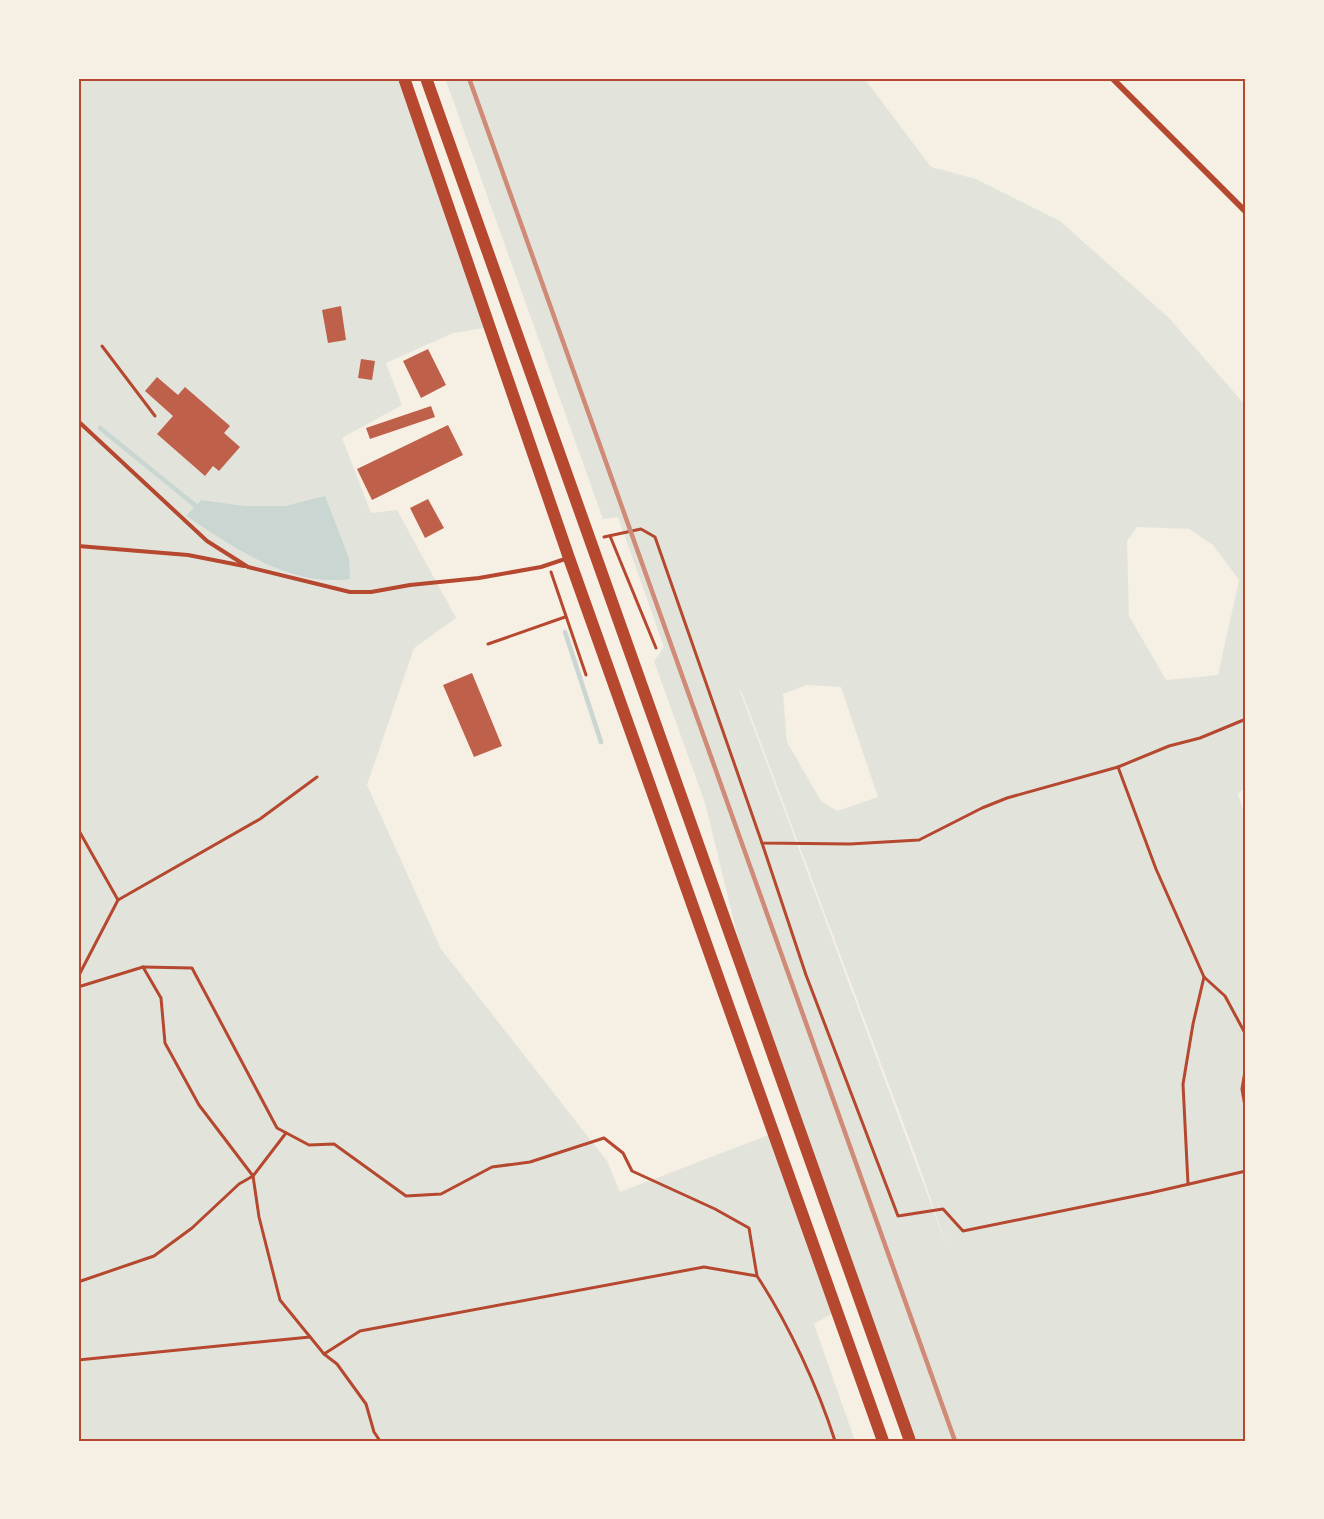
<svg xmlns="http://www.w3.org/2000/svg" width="1324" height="1519" font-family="Ubuntu,sans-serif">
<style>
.green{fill:#e2e4dc;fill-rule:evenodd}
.water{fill:#c9d6d2}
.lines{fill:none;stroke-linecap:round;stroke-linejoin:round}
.stream{stroke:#c9d6d2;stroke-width:4.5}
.building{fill:#bf614a}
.path{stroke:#b5482f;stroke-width:3}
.service{stroke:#b5482f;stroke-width:4}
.minor{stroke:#b5482f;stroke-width:6}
.primary{stroke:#b5482f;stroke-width:12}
.rail{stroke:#cf8b77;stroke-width:4.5}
.neatline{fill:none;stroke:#b5482f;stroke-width:2}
</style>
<rect width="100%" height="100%" fill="#f6efe4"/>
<!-- green -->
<g class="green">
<path d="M78,78H404L490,327L453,333L386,363L402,405L342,438L371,513L397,510L456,618L414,648L367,785L441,949L607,1161L620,1192L774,1133L837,1311L814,1324L855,1441H78ZM325,497L350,578L333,581L297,575L267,564L232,545L196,506L201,500L246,506H285Z"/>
<path d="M445,78H864L931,167L976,179L1060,221L1169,318L1246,406V786L1238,794L1246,819V1441H910L751,991L705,803L654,661L664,647L618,517L603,519ZM1137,527L1189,529L1213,545L1239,580L1218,675L1166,680L1129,616L1127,541ZM807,685L841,687L878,797L837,811L821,801L787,742L783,694ZM741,690L919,1165L947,1247L740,691Z"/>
</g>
<!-- water -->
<path class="water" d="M325,496L349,558L350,579C290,588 234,547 186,516L201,500L246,506H285Z"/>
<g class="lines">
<!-- stream -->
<g class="stream">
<polyline points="100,428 196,506"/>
<polyline points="565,632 601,742"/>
</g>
</g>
<!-- building -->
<g class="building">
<polygon points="341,306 346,340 328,343 322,310"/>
<polygon points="428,349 446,385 421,398 403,361"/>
<polygon points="361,359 375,361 372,380 358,378"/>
<polygon points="157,377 178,395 185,387 230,426 224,433 240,447 219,471 213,466 205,476 157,434 173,416 145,391"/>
<polygon points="431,406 435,417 370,439 366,428"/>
<polygon points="448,425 463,455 372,500 357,469"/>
<polygon points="428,499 444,528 425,538 410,508"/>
<polygon points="472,673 502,746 474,757 443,685"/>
</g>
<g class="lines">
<!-- path -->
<g class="path">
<polyline points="102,346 155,416"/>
<polyline points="610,536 656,648"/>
<polyline points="604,537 641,529 655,537 762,843 850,844 919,840 982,808 1007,798 1118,767"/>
<polyline points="551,572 586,675"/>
<polyline points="488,644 565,617"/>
<polyline points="1246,719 1200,738 1169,746 1118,767 1156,869 1204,977 1225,996 1246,1035"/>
<polyline points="78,829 118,900"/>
<polyline points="762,843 806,975 898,1216 943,1209 963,1231 1150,1193 1246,1171"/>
<polyline points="143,967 192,968 277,1128 309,1145 334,1144 406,1196 441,1194 492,1167 530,1162 604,1138 623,1153 632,1171 715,1209 749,1228 757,1276"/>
<polyline points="78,977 118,900 260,819 317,777"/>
<polyline points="78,987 143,967 161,998 165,1043 199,1105 253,1176 259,1217 280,1300 324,1354 337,1364 366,1404 374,1432 380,1441"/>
<polyline points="1246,1065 1242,1089 1246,1112"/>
<polyline points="1188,1184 1183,1084 1193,1024 1204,977"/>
<polyline points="78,1282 154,1256 192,1228 239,1184 253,1176 286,1133"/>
<path d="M324,1354L360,1331L704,1267L757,1276C788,1323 818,1387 835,1441"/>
<polyline points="78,1360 310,1337"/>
</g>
<!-- service -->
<g class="service">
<polyline points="78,421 207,541 248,567 350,592 371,592 410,585 479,578 541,567 568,558"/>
<polyline points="78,546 188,555 244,566"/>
</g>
<!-- minor -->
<polyline class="minor" points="1112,78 1246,212"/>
<!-- primary -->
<g class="primary">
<polyline points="404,78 569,558 883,1441"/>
<polyline points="426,78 910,1441"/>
</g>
<!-- rail -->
<polyline class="rail" points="469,78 955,1441"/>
</g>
<!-- border -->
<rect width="1324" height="1519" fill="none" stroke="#f6efe4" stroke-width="159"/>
<rect x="80" y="80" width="1164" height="1360" class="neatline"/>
</svg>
